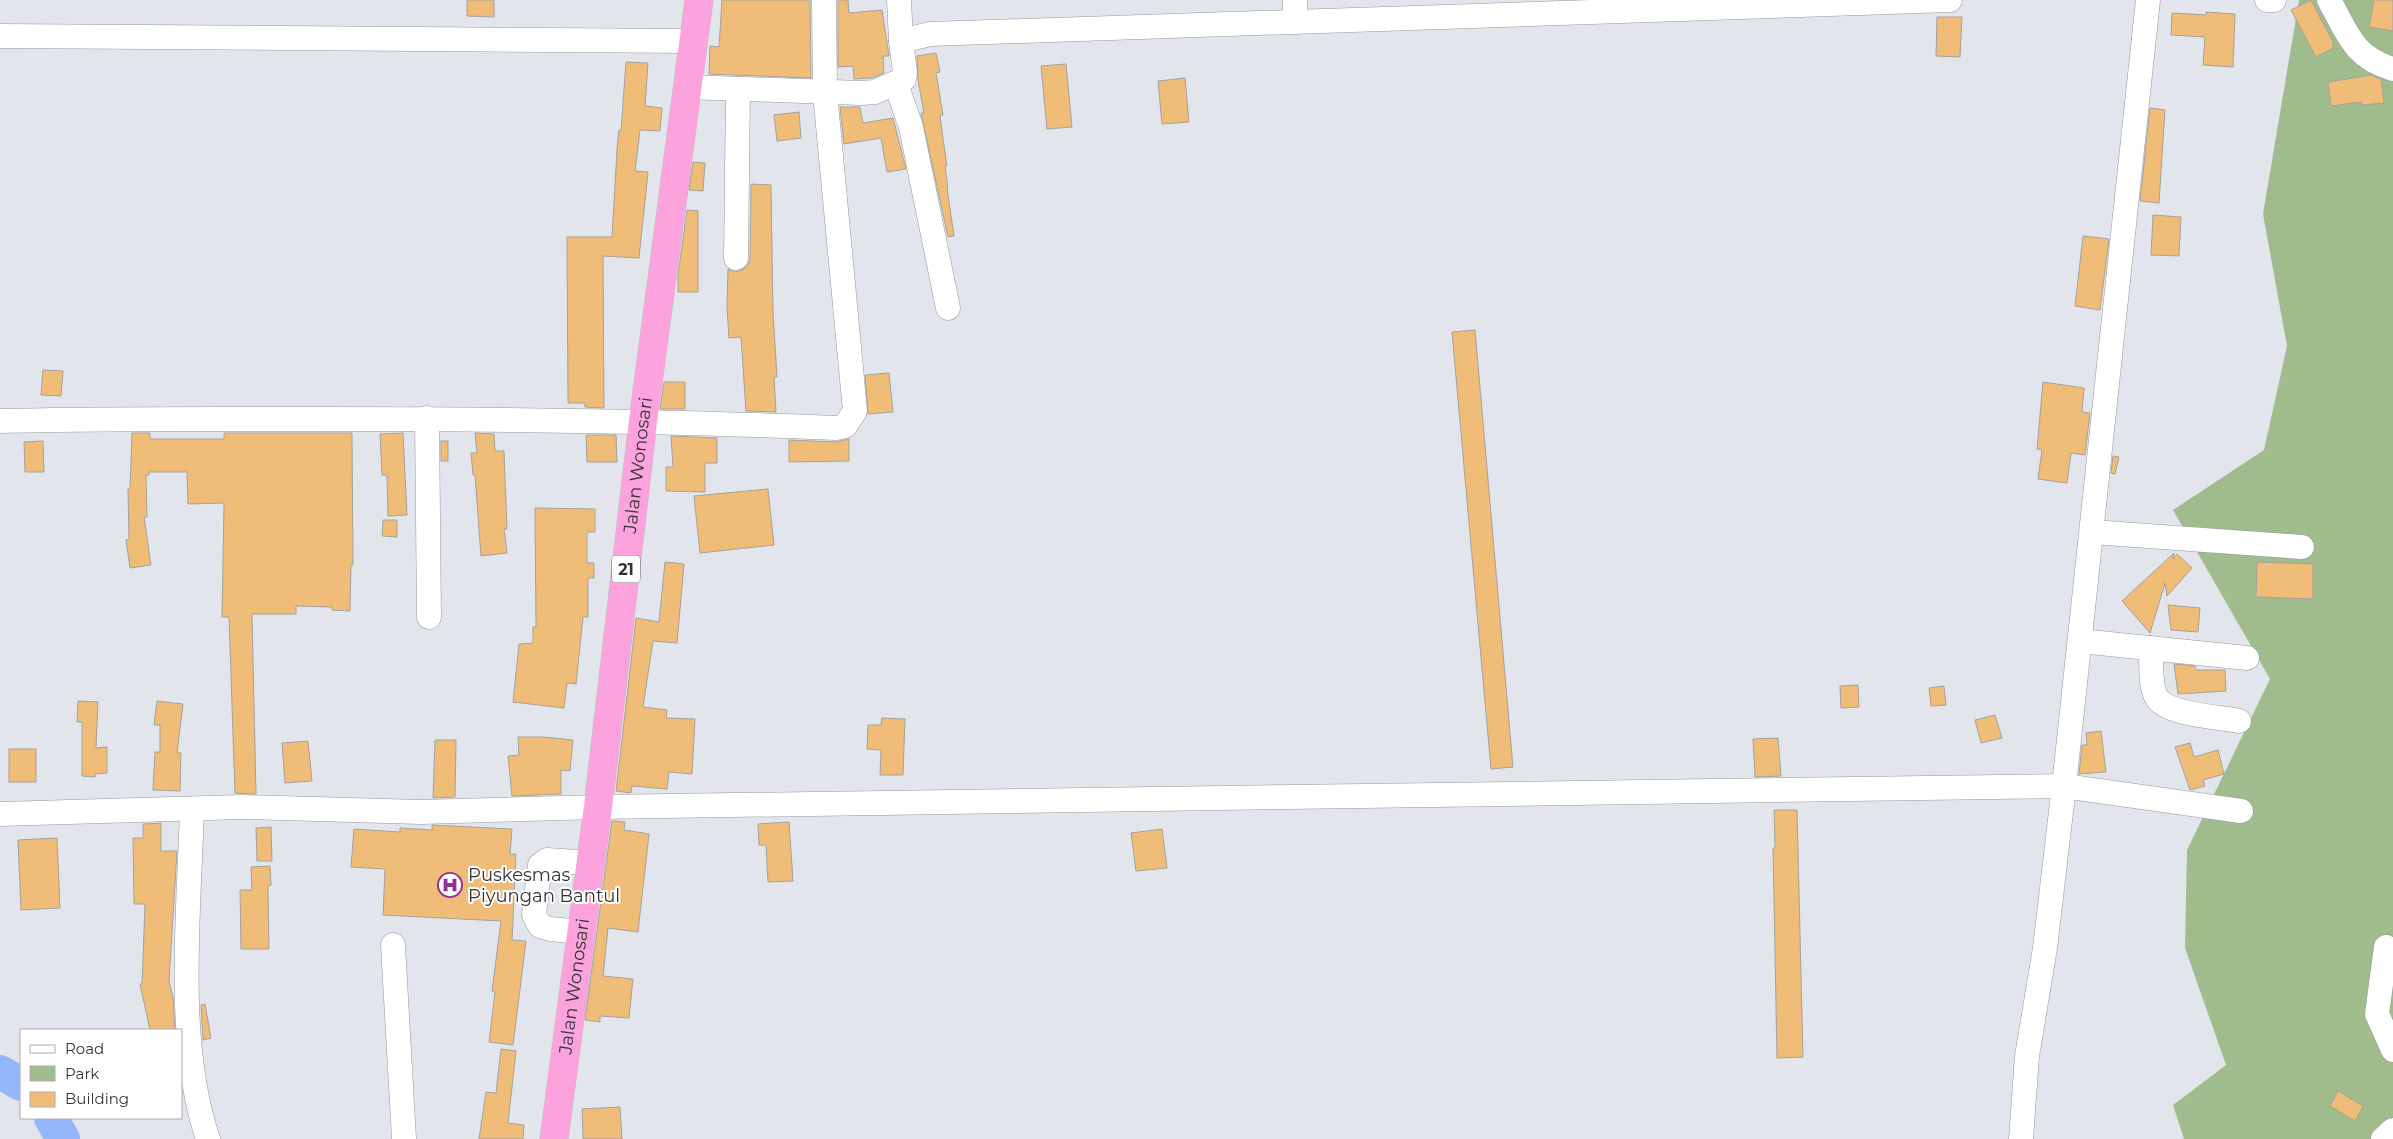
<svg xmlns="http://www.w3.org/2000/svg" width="2393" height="1139" font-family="Montserrat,sans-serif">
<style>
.green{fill:#a1bc8c}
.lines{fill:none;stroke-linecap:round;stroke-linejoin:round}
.river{stroke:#94b6fb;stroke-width:34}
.building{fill:#efbd77;stroke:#a6a19a}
.minor-casing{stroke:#95979f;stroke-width:25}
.highway-casing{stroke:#c2c2c3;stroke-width:29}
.minor{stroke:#fff;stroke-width:24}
.highway{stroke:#fca2dc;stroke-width:28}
.labels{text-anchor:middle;stroke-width:4;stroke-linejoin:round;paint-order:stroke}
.shield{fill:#fff;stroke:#717173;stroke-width:1}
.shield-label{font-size:16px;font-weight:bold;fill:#343437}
.street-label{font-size:18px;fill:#343437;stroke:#fff}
.poi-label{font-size:18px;fill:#343437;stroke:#fff;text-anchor:start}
</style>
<rect width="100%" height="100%" fill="#e3e5ed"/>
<!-- green -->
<polygon class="green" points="2299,0 2393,0 2393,1139 2184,1139 2173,1105 2226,1065 2185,948 2187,850 2270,679 2173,510 2264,450 2287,346 2263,214"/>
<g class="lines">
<!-- river -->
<g class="river">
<polyline points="0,1072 21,1084"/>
<polyline points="51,1118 63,1139"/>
</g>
</g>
<!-- building -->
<g class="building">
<polygon points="467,0 494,0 494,17 467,16"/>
<polygon points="722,0 810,0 811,78 709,74 710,46 719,47"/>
<polygon points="838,0 848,0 849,13 882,10 889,56 883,56 884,73 872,78 854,79 853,66 838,67"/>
<polygon points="2311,0 2333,42 2333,48 2316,57 2291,10"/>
<polygon points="2374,0 2393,0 2393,31 2369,27"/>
<polygon points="2206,12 2235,14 2233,67 2203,65 2205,37 2171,35 2172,13 2206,15"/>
<polygon points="1937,17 1962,17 1960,57 1936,56"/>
<polygon points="936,53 940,72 936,73 943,115 940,115 942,132 947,166 945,166 948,188 947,188 954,236 948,237 921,113 924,113 918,80 917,56"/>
<polygon points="626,62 648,63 645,106 662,108 660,131 640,130 635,171 648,172 639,258 603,256 604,408 585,407 585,403 568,403 567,237 612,237 617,150 619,130 621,131"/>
<polygon points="1066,64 1072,127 1047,129 1041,66"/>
<polygon points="2371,75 2381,79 2384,103 2362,105 2361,102 2331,106 2328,82"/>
<polygon points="1185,78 1189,122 1162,124 1158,81"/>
<polygon points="840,107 860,107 863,123 893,118 906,169 887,172 881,138 844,144"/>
<polygon points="2150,108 2165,110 2159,203 2140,201"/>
<polygon points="799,112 801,138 777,141 774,115"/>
<polygon points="693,162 705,163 703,191 689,190"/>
<polygon points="751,184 771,185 773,312 777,377 774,377 776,412 746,411 741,337 729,338 727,307 728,269 735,272 742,270 748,265 750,259"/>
<polygon points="687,210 698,211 698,292 678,292 678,275"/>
<polygon points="2153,215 2181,217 2179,256 2151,255"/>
<polygon points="2083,236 2109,239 2100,310 2075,306"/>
<polygon points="1475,330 1513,767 1491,769 1452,332"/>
<polygon points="43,370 63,371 61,396 41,395"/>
<polygon points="889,373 893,412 868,414 865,375"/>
<polygon points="664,382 685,382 685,409 660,409"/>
<polygon points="2043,382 2084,388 2082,412 2090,413 2085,455 2071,453 2067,483 2038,479 2042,450 2037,449"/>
<polygon points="132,433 150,433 150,439 224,439 224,433 352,433 353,565 351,564 350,611 332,610 332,607 296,606 296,614 252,614 256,794 235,793 229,617 222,617 224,503 188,504 187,472 149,472 149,475 146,475 147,517 144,517 151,565 130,568 126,540 129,539 128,489 130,488"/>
<polygon points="403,433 407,515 388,516 387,475 382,475 380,434"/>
<polygon points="475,433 494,434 495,451 504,451 507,529 504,529 507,553 481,556 475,475 473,475 471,453 477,453"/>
<polygon points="586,435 616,435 617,462 587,462"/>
<polygon points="671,436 717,438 717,463 705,463 705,492 666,491 666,467 673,467"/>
<polygon points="849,439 849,461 789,462 789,440 836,442"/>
<polygon points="43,441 44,472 25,472 24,442"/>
<rect x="441" y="441" width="7" height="20"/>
<polygon points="2113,456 2119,457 2115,474 2111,473"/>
<polygon points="768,489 774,545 700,553 694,496"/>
<polygon points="535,508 595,509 595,532 587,532 587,563 594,563 594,578 588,578 588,617 583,617 576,684 567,683 564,708 513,702 519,644 533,643 533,627 536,627"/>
<polygon points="383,520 397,520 397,537 382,536"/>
<polygon points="2174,553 2173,559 2177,554 2192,568 2167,596 2165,583 2150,633 2122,601"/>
<polygon points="665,562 684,564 677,643 653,641 643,707 667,710 666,718 695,719 692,774 669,772 667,789 632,786 631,793 616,791 636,618 659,622"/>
<polygon points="2257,562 2313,564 2313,599 2256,597"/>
<polygon points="2168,605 2200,608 2198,632 2171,630"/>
<polygon points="2174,664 2195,666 2195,670 2225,670 2226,691 2178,694"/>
<polygon points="1858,685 1859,707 1841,708 1840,686"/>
<polygon points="1944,686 1946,705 1931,706 1929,688"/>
<polygon points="78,701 98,702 96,748 107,747 107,773 95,774 95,777 82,776 82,722 77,722"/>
<polygon points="157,701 183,704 177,753 181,753 180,791 153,790 155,752 160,752 160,725 154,725"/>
<polygon points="1995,715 2002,738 1981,743 1975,720"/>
<polygon points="882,718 905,719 903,775 880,775 881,750 867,749 868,725 881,725"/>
<polygon points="2101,731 2106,772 2079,774 2082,745 2087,745 2086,733"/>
<polygon points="518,737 543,737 573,740 570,771 561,770 561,794 512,796 508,756 519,755"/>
<polygon points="1778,738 1781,776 1755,777 1753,739"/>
<polygon points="435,740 456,740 455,797 433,798"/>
<polygon points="308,741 312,781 285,783 282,743"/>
<polygon points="2190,743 2194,757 2218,750 2224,774 2203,780 2205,786 2190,790 2175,747"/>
<rect x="9" y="749" width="27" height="33"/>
<polygon points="1774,810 1797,810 1803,1057 1777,1058 1773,848 1775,848"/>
<polygon points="612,821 625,822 624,830 649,834 638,932 608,928 603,976 633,979 629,1018 600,1016 600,1022 585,1020"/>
<polygon points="789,822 793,881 768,882 766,845 759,845 758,824"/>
<polygon points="161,823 161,851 177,851 169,981 173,998 175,1030 150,1030 140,984 142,984 145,904 134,904 133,838 143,838 143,824"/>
<polygon points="432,825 512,829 510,854 516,854 512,940 526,941 513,1045 489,1042 495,992 492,991 501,921 383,915 385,869 351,867 354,829 400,832 400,828 432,830"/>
<polygon points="271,827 272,861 257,861 256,828"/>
<polygon points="1162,829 1167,868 1136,871 1131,833"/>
<polygon points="57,838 60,908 21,910 18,840"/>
<polygon points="270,866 271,885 268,886 269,949 241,949 240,890 252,890 251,867"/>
<polygon points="205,1004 211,1038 203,1040 201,1005"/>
<polygon points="501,1049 516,1051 508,1123 524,1125 523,1139 479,1139 486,1092 496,1093"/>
<polygon points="2338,1091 2363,1106 2355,1121 2330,1106"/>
<polygon points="620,1107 622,1139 583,1139 582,1109"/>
</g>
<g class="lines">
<defs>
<g id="minor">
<polyline points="899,0 901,41"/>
<polyline points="2267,0 2274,0"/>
<path d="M2329,0C2348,34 2353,57 2393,69"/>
<polyline points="1295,22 1295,0"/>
<polyline points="0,36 693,41"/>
<polyline points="896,84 911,127 948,308"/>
<polyline points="687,87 861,93 875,92 904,79 905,72 901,41 930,34 1950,0"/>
<polyline points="736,258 738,89"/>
<polyline points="427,418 429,617"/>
<path d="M0,421C108,418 216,419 324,419C495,419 665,421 836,428L845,426L855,411L825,93L824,0"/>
<polyline points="2092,532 2302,547"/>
<polyline points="2080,641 2247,658"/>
<path d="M2151,648C2152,663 2149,686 2157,698C2168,715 2220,717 2239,721"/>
<path d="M192,809C189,910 175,1043 208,1139"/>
<polyline points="0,814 242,807 421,812 598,807 2064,786 2241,811"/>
<polyline points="582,932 550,929 540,926 534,915 540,865 547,860 591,863"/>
<polyline points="393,945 404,1139"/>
<polyline points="2386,947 2377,1014 2393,1050"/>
<polyline points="2021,1139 2027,1056 2045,948 2064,786 2148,0"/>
<polyline points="2383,1139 2393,1130"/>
</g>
<g id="highway">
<path id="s1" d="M554,1139L598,807L643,421L699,0"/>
</g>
</defs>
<!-- minor casing -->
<use href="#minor" class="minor-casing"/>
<!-- highway casing -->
<use href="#highway" class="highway-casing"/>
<!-- minor -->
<use href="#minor" class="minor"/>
<!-- highway -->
<use href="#highway" class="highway"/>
</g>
<!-- icons -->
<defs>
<symbol id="hospital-ring" viewBox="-11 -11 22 22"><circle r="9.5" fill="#fff" stroke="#942f95" stroke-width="1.5"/><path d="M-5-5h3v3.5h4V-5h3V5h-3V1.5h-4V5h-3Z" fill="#942f95"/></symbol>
</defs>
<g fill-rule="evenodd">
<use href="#hospital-ring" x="436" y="871" width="28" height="28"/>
</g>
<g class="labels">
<!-- shield labels -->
<rect class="shield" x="612" y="555.5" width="28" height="27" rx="4"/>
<g class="shield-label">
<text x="626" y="575">21</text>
</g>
<!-- street labels -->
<g class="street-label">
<text dy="6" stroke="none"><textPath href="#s1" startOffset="679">Jalan Wonosari</textPath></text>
<text dy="6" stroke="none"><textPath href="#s1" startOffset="154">Jalan Wonosari</textPath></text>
</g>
<!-- poi labels -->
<g class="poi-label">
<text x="468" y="881">Puskesmas<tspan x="468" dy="21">Piyungan Bantul</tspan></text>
</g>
</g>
<!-- legend -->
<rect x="20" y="1029" width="162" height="90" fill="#ffffff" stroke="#aeaeaf"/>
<rect x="30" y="1045" width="25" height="8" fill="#ffffff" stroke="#aeaeaf"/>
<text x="65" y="1054" font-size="15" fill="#343437">Road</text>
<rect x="30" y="1066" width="25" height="15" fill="#a1bc8c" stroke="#aeaeaf"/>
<text x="65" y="1079" font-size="15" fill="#343437">Park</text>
<rect x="30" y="1092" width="25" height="15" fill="#efbd77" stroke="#aeaeaf"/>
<text x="65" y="1104" font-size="15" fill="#343437">Building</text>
</svg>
